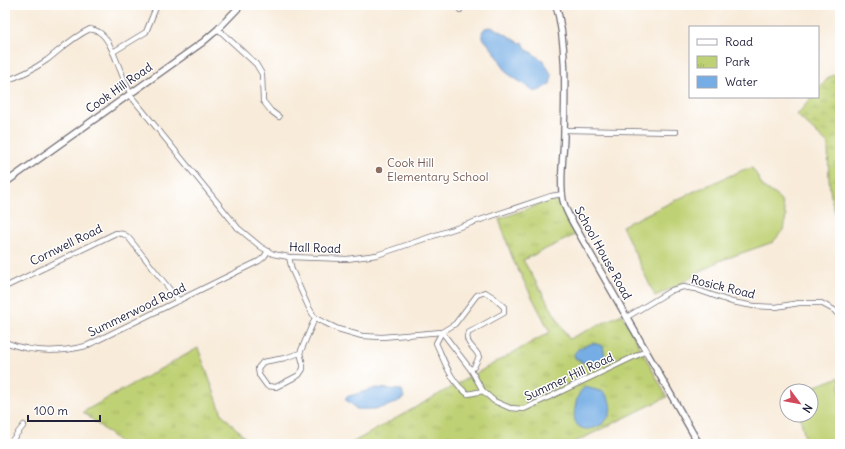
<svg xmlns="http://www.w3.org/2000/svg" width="845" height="449" font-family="Delius,sans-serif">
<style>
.grass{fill:#bfd175;stroke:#707a58}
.wetland{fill:url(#wetland-marsh);stroke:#707a58}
.park{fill:url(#park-tufts);stroke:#707a58}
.water{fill:#75ade4;stroke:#4c6890}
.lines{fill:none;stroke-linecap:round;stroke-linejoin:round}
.stream{stroke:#75ade4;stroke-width:1.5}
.minor-casing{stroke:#6d6872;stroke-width:6}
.tertiary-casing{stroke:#6d6872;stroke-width:8}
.minor{stroke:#fff;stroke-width:4.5}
.tertiary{stroke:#fff;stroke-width:5.5}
.education-dot{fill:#8d6e63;stroke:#fff;stroke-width:1.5}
.labels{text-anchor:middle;stroke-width:3;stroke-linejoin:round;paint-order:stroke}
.street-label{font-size:12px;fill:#22223b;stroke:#fff}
.education-label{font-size:12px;fill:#785e54;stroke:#fff;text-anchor:start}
</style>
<defs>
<pattern id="wetland-marsh" width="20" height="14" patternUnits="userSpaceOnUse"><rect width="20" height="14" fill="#bfd175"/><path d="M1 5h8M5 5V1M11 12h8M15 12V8" fill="none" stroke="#a4b366"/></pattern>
<pattern id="park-tufts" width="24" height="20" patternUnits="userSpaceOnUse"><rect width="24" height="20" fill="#bfd175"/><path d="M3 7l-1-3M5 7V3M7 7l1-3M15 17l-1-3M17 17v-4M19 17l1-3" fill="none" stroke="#a4b366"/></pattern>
</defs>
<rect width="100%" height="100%" fill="#fff"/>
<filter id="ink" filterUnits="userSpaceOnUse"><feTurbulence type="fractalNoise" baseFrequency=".025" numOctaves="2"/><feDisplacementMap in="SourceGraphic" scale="8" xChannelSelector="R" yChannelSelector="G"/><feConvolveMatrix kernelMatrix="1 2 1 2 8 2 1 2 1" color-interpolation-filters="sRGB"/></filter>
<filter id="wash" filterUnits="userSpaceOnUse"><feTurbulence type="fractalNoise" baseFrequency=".012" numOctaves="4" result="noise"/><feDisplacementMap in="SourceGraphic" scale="16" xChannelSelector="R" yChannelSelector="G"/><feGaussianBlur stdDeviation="0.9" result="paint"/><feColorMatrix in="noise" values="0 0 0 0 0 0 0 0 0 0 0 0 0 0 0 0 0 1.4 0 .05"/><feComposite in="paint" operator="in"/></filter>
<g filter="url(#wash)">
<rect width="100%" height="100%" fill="#f8ebd9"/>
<!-- grass -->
<g class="grass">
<polygon points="752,168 755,172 763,187 776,195 782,203 786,217 783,230 773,242 719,261 690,278 679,285 655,296 622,226 697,190 743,170"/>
<polygon points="840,377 840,444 806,444 800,415 811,415 811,391 802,391"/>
</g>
<!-- wetland -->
<path class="wetland" d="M840,73V223C827,200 829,170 828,144L797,115L812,97H818V90L829,77Z"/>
<!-- park -->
<g class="park">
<polygon points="554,199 560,203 577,234 523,260 569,339 622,314 667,397 571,444 350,444 550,332 513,260 499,219"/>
<polygon points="198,348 222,414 251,444 122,444 83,412"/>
</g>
<!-- water -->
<g class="water">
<polygon points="490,27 497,29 520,43 523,42 526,49 544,61 552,76 550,84 543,89 535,92 507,73 496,54 483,38 482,32 485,28"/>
<path d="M593,343L603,346L605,356L603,361C594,367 583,364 575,358L574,354L578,349Z"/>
<path d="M585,387L604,392C631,425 567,447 575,409C576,401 578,392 585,387Z"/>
<path d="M376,388L402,390L404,398C385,409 376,410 356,409L354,406L346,400V397Z"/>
</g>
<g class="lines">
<!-- stream -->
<polyline class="stream" points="835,213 840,211"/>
</g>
</g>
<g filter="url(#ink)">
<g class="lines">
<defs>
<g id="minor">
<polyline points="458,5 460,10"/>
<polyline points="218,29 256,64 262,74 263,101 271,111 279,117"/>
<polyline points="113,52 146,32 157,5"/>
<path d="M5,81C20,76 34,69 47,60C61,49 73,37 90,29C93,30 96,30 99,32C113,40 121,79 131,94"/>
<polyline points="130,95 238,228 261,247 273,254 289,257 347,259 377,255 551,196 563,194"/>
<polyline points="564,130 676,132"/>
<polyline points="289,257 292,270 308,306 315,318 338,329 362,336 382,337 442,332 471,370 483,391 494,401 510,408 524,409 646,351"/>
<polyline points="5,287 116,233 123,234 128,237 179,301"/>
<polyline points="627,317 672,290 683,287 695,289 732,302 754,306 776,307 799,303 821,303 834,310 840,317"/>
<path d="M5,342C32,353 58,353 86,346L259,261L264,257L268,251"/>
<polyline points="300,353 285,358 263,362 258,368 259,375 267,386 276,387 299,375 303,369 303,364 300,353 315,318"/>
<path d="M471,370L474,367L479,357C476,348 464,344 468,333L504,313V307L493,297L485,292L477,295L455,324L442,332L436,343C444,360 451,383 468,394L483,391"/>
<polyline points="9,444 24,425"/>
</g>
<g id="tertiary">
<path d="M556,5C567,43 565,93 564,133C564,155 559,179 563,200C565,209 569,216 573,223L699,444"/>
<polyline points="5,183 203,42 218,29 241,5"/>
</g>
</defs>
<!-- minor casing -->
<use href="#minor" class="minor-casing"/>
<!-- tertiary casing -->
<use href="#tertiary" class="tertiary-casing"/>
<!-- minor -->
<use href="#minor" class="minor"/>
<!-- tertiary -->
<use href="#tertiary" class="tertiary"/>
</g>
</g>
<!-- markers -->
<circle class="education-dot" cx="379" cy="170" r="4"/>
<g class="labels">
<!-- street labels -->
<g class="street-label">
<text transform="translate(119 88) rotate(-35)" y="4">Cook Hill Road</text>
<text transform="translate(66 245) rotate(-26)" y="4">Cornwell Road</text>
<text transform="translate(315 248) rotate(2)" y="4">Hall Road</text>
<text transform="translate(603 253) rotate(61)" y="4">School House Road</text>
<text transform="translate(723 287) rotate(14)" y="4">Rosick Road</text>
<text transform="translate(137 310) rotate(-26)" y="4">Summerwood Road</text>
<text transform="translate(569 377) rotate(-25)" y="4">Summer Hill Road</text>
</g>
<!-- education labels -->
<g class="education-label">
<text x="387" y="167">Cook Hill<tspan x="387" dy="14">Elementary School</tspan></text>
</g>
</g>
<!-- margin -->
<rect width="845" height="449" fill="none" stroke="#fff" stroke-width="20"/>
<!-- legend -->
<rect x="689" y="26" width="130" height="72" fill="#ffffff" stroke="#a7a7b1"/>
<rect x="697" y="39" width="20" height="6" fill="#ffffff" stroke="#a7a7b1"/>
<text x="725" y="46" font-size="12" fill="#22223b">Road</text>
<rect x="697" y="56" width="20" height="12" fill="url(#park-tufts)" stroke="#a7a7b1"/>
<text x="725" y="66" font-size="12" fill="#22223b">Park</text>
<rect x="697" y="76" width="20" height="12" fill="#75ade4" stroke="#a7a7b1"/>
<text x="725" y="86" font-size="12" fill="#22223b">Water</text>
<!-- north arrow -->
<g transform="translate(799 403) rotate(122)"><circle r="19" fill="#ffffff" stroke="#a7a7b1"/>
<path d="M0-3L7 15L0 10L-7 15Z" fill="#d1495b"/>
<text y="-6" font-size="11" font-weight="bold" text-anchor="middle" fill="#22223b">N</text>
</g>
<!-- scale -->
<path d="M28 415v6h72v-6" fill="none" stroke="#22223b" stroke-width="2"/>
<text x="34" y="415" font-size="12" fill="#22223b" stroke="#ffffff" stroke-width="3" paint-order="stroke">100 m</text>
</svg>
